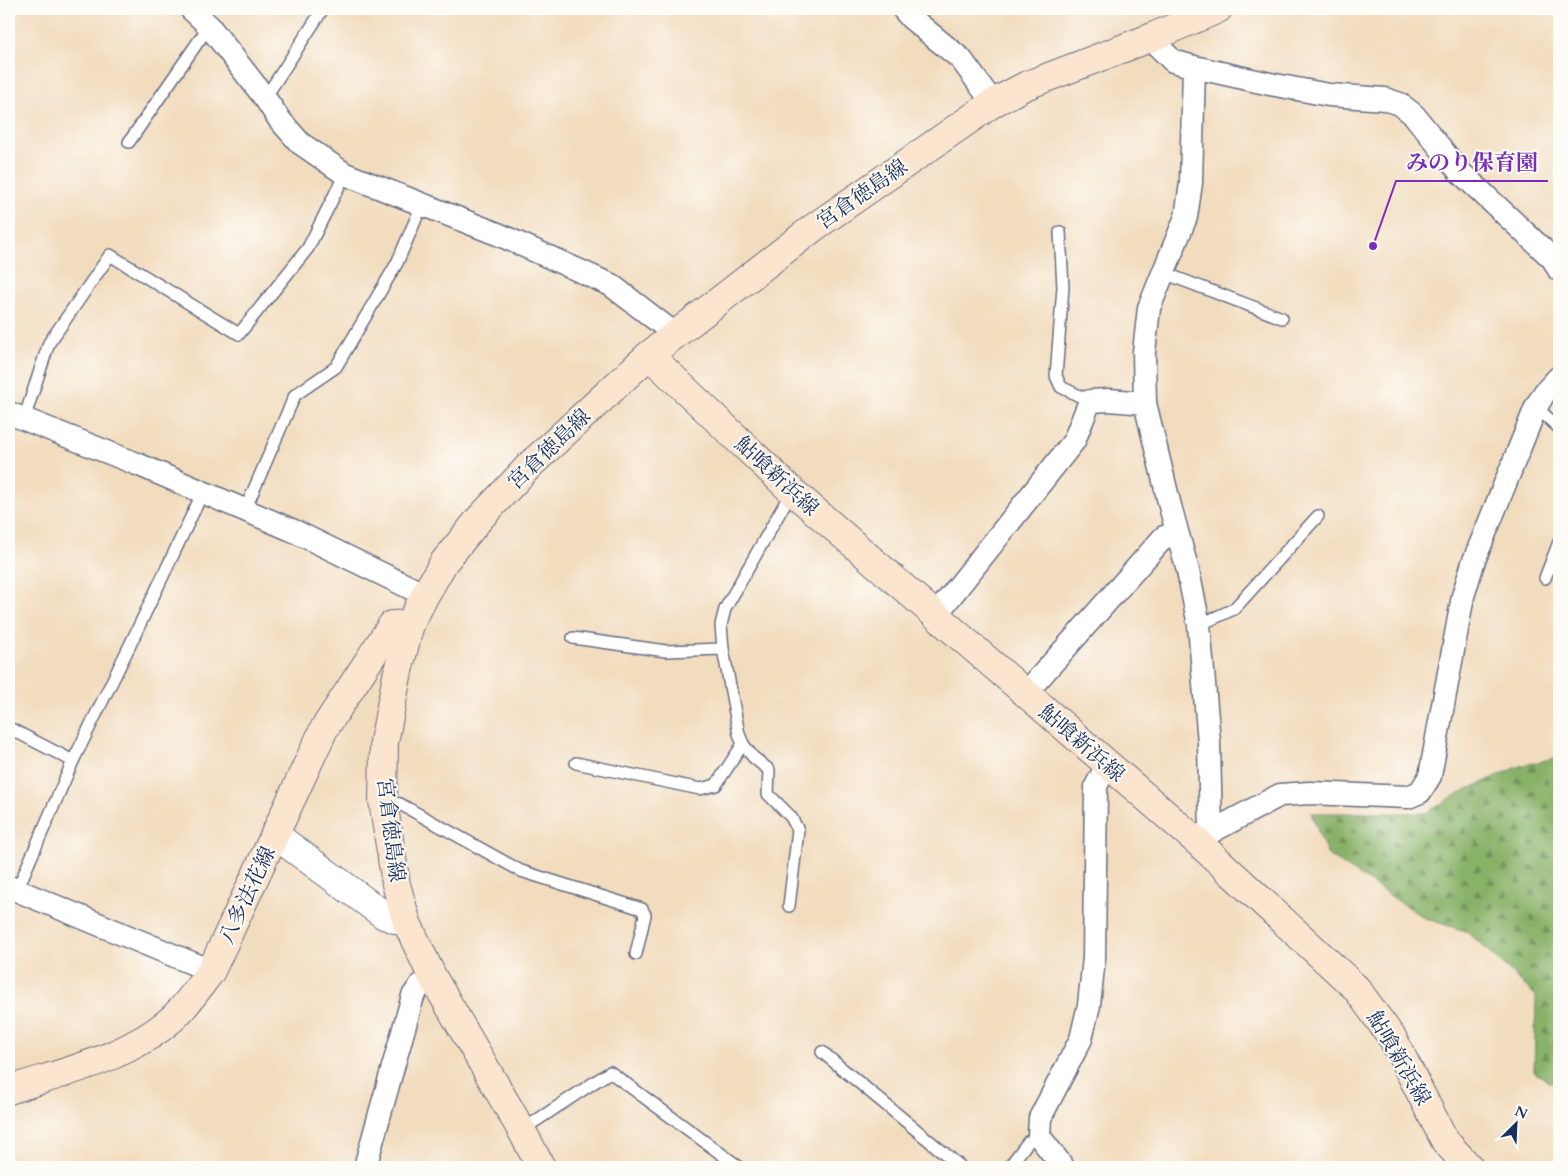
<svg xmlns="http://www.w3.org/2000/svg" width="1568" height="1176" font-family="Cardo,'Noto Serif JP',serif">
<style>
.forest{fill:url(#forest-firs);stroke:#527064}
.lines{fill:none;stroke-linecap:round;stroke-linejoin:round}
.service-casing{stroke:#666c80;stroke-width:14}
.minor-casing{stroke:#666c80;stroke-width:25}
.tertiary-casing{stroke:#666c80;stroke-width:30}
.secondary-casing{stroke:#666c80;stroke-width:30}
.service{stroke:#fff;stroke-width:11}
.minor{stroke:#fff;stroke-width:22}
.tertiary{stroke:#fff;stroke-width:28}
.secondary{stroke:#fbe5cf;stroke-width:28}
.labels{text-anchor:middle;stroke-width:4;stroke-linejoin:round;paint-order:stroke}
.street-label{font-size:21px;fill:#1b2f5e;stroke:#fdfcf7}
.leader{fill:none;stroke:#7b2cbf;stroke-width:2}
.callout-dot{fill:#7b2cbf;stroke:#fdfcf7;stroke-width:2}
.callout-label{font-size:22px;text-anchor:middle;font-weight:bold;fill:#7b2cbf;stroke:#fdfcf7;stroke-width:4;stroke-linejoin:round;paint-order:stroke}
</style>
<defs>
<pattern id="forest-firs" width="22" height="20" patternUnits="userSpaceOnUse" patternTransform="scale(1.25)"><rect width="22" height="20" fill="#89b269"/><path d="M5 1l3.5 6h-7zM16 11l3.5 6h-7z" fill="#6f915a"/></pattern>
</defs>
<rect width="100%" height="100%" fill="#fdfcf7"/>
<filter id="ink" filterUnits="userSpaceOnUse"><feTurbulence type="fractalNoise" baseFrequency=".02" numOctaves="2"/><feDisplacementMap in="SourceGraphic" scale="10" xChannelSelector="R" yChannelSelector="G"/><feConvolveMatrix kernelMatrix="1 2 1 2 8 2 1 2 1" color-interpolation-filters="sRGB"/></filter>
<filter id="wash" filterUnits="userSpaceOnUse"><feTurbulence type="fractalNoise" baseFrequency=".0096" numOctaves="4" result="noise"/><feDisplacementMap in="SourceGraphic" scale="20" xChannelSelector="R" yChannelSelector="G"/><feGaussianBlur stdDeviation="1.12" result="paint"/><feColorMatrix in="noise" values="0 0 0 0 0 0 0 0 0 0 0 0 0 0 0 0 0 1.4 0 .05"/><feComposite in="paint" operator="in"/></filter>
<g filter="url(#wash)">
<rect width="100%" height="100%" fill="#f2dcbe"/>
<!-- forest -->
<polygon class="forest" points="1559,757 1559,1088 1534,1072 1536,996 1468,932 1424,918 1327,854 1311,813 1426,813 1457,794 1520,766"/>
</g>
<g filter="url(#ink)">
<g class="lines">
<defs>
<g id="service">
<polyline points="265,98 323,9"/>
<polyline points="129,142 209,26"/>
<polyline points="1060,232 1063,287 1056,376 1061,387 1090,401"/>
<polyline points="1164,273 1282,318"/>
<polyline points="1536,407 1559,428"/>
<polyline points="24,419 49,343 110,255 239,334 308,248 345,174"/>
<polyline points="245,510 295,395 336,367 397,263 422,205"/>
<polyline points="1545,578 1559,542"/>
<polyline points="1199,625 1234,609 1318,516"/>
<polyline points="573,638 666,651 723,649 721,625 725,609 792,491"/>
<polyline points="9,728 73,761"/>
<polyline points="743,744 753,757 769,770 768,794 791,817 798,830 789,906"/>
<polyline points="576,763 700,789 716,785 743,744 739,734 723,649"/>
<polyline points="383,801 400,804 521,871 642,909 645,915 636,954"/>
<polyline points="17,890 73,761 130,645 203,492"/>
<polyline points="822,1052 961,1167"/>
<polyline points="522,1130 610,1072 739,1167"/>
<polyline points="1009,1167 1028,1142 1039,1136"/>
</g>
<g id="minor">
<polyline points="191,9 209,26 265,98 279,119 300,143 345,174 500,235 611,285 676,335"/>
<polyline points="903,9 911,18 961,59 993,103"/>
<polyline points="1150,38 1173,61 1194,67 1191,183 1186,217 1149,308 1144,352 1145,403 1170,506 1188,571 1199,625 1209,742 1211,832"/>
<polyline points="1194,67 1270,84 1329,95 1385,99 1400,104 1414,115 1459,171 1553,259 1559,270"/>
<polyline points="9,413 137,464 294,531 425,595"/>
<polyline points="935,616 1074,441 1090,401 1109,400 1145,403"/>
<polyline points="1025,694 1164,537 1177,533"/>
<polyline points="1202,842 1211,832 1280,795 1310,793 1408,797 1420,792 1430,776 1463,596 1473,563 1536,407 1545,392 1559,377"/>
<polyline points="9,887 211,971"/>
<polyline points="365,1167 413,996 420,986 432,976"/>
<polyline points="1063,1167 1039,1136 1040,1118 1081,1039 1089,1005 1094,958 1096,786 1107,765"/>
</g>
<polyline id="tertiary" points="275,835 384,915 407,923"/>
<g id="secondary">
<polyline points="649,355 792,491 1200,844 1356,988 1393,1039 1445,1141 1469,1167"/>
<path d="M9,1090C63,1072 129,1058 173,1018C188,1004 199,987 211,971L324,729L392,625L410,624"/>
<polyline points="541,1167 522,1131 432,976 407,923 396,884 383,801 384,742 398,671 410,624 425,595 444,562 480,518 531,464 649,355 813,228 993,103 1025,86 1150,38 1218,9"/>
</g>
</defs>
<!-- service casing -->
<use href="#service" class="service-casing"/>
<!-- minor casing -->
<use href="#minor" class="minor-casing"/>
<!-- tertiary casing -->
<use href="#tertiary" class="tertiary-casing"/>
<!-- secondary casing -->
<use href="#secondary" class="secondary-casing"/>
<!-- service -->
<use href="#service" class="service"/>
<!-- minor -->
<use href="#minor" class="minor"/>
<!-- tertiary -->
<use href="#tertiary" class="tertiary"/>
<!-- secondary -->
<use href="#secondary" class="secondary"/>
</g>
</g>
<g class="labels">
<!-- street labels -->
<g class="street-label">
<text transform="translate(862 194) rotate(-35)" y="7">宮倉徳島線</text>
<text transform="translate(549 449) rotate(-44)" y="7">宮倉徳島線</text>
<text transform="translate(777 476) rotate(43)" y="7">鮎喰新浜線</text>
<text transform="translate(1082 743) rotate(41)" y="7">鮎喰新浜線</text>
<text transform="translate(391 830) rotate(83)" y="7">宮倉徳島線</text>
<text transform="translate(247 895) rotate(-65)" y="7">八多法花線</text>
<text transform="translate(1399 1058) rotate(60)" y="7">鮎喰新浜線</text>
</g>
</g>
<!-- callouts -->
<path class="leader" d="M1373 246L1396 181H1548"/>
<circle class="callout-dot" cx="1373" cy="246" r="5"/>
<g class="callout-label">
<text x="1472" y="170">みのり保育園</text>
</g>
<!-- margin -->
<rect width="1568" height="1176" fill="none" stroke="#fdfcf7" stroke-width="30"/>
<!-- north arrow -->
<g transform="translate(1516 1124) rotate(24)" stroke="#fdfcf7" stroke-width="4" paint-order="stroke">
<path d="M0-4L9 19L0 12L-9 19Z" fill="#1b2f5e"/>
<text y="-8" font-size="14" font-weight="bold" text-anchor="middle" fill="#1b2f5e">N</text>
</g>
</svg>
